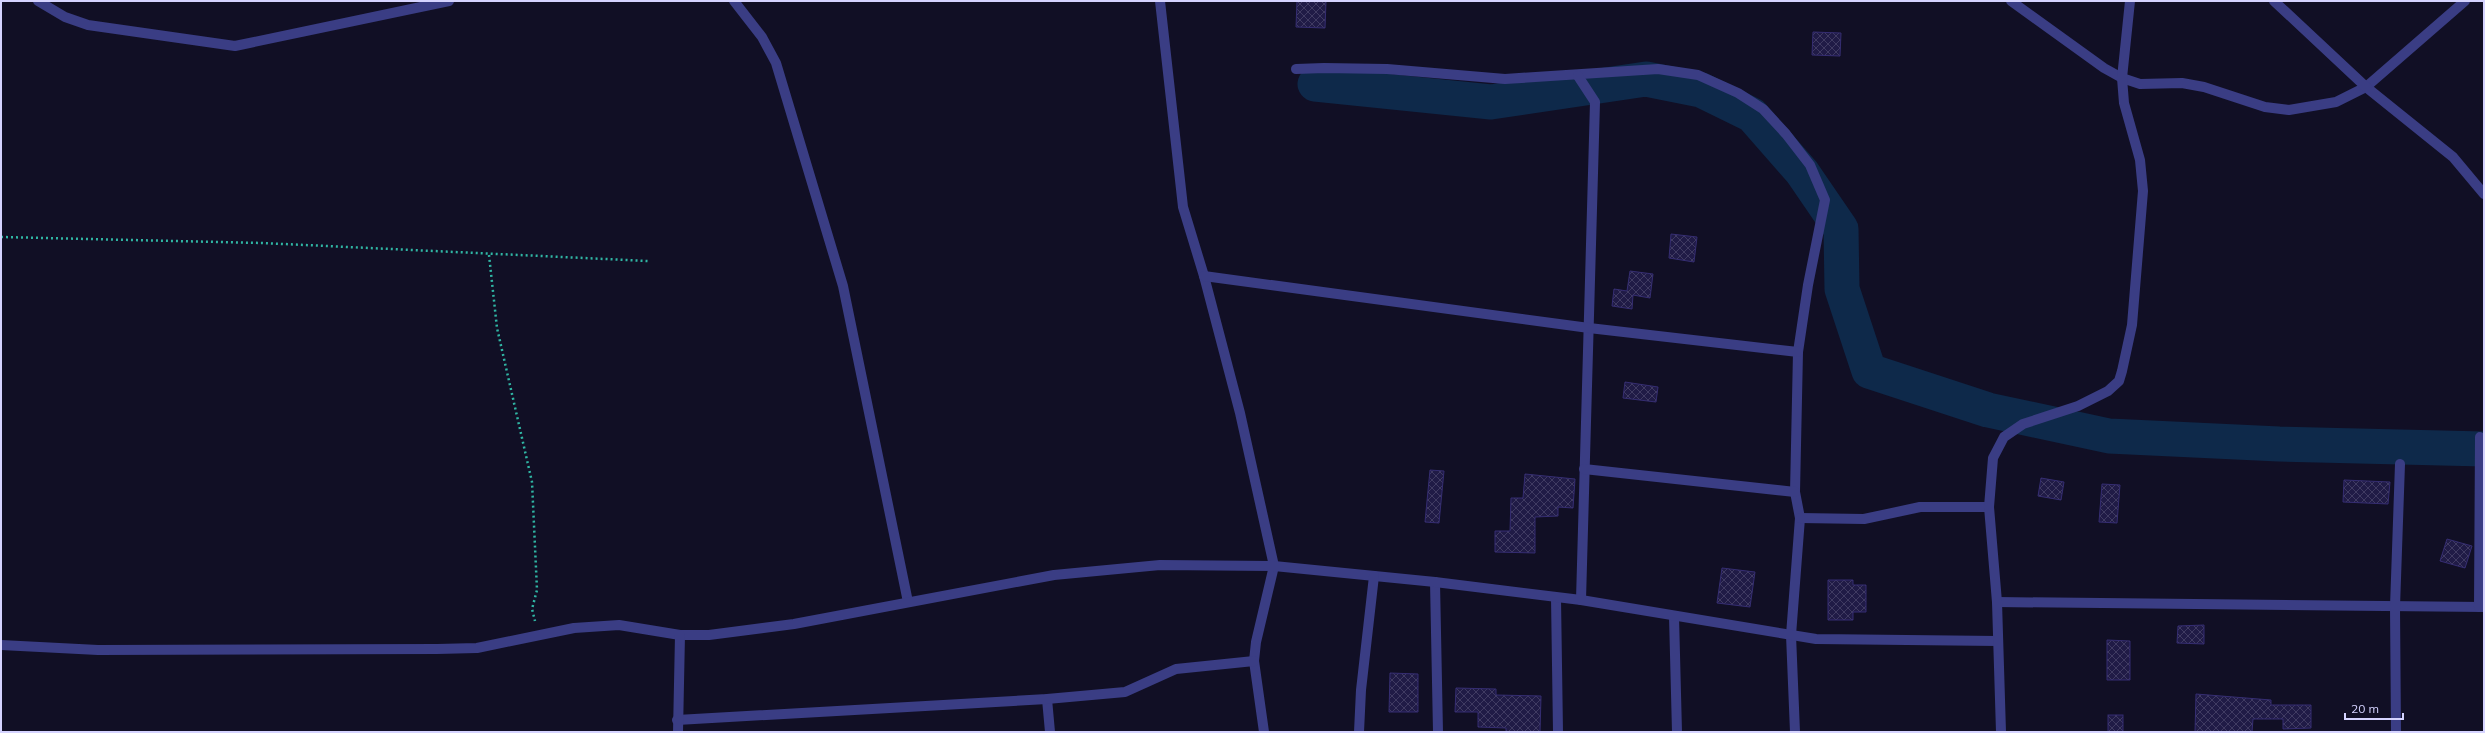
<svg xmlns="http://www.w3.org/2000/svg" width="2485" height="733" font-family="Mulish,sans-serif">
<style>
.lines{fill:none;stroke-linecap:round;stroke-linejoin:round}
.river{stroke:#0e294a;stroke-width:35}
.building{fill:url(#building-cross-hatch);stroke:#352d72}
.path{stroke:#30b6a4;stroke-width:2.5;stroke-dasharray:2 3;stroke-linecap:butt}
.street{stroke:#3a3d84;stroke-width:10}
</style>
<defs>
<pattern id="building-cross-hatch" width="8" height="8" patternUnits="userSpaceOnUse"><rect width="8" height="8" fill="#201b46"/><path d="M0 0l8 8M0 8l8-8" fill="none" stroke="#403b62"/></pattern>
</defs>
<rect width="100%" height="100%" fill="#110f25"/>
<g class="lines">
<!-- river -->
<polyline class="river" points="1315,84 1491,102 1646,79 1701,90 1752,115 1802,172 1841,229 1842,289 1869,371 1988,410 2109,436 2279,444 2484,449"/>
</g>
<!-- building -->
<g class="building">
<polygon points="1297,1 1326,1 1325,28 1296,27"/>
<polygon points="1813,32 1841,33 1840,56 1812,55"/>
<polygon points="1671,234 1697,237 1694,262 1669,258"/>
<polygon points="1630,271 1653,274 1650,298 1633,295 1632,309 1612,306 1614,289 1627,291"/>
<polygon points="1625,382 1658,387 1656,402 1623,398"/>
<polygon points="1430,470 1444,471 1439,523 1425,522"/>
<polygon points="1525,474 1575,479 1573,508 1558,507 1558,516 1535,517 1535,553 1495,552 1495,531 1510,531 1511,498 1523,498"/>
<polygon points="2041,478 2064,482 2061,500 2038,496"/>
<polygon points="2344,480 2390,482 2388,504 2343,502"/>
<polygon points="2102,484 2120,485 2117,523 2099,522"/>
<polygon points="2447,539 2472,546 2465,568 2440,561"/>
<polygon points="1722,568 1755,572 1750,607 1717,603"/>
<polygon points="1828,580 1853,580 1853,585 1866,585 1866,612 1853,612 1853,620 1828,620"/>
<polygon points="2204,625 2204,644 2177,643 2178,626"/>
<polygon points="2107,640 2130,641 2130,680 2107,680"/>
<polygon points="1390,673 1418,674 1418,712 1389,712"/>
<polygon points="1456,688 1496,689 1496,695 1541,696 1540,732 1506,732 1506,728 1478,727 1478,712 1455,712"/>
<polygon points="2196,694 2271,700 2271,705 2311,705 2311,728 2283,729 2283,719 2253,719 2252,732 2195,732"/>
<rect x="2108" y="715" width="15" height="17"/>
</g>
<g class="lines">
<!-- path -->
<g class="path">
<polyline points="1,237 262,243 648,261"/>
<polyline points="489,255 497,328 532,482 537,590 532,609 535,621"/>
</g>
<!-- street -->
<g class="street">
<polyline points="38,1 65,17 88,25 235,46 449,1"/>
<polyline points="734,1 762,37 776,63 843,286 908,602"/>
<polyline points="1160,1 1183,207 1204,276 1240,413 1274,566 1256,642 1254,661 1264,732"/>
<polyline points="2011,1 2104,68 2122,78 2140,84 2182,83 2204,87 2265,107 2289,110 2336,102 2366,87 2465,1"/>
<polyline points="2274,1 2366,87 2453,157 2484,194"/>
<polyline points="1296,69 1324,68 1387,69 1505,79 1658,69 1698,75 1738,93 1763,109 1786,134 1810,165 1825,200 1808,285 1798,352 1795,492 1800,518 1791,635 1795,732"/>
<polyline points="1578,76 1595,102 1581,600"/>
<polyline points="1204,276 1589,328 1798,352"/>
<polyline points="1584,469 1795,492"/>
<polyline points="1800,518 1864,519 1920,507 1989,507"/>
<polyline points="1435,582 1438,732"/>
<polyline points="1556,598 1558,732"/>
<polyline points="1997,602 2484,607"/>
<polyline points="2479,607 2480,437"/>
<polyline points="1674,616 1677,732"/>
<polyline points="1,645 98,650 437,649 477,648 574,628 619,625 680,635 709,635 794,624 1054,575 1160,565 1274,566 1435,582 1581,600 1816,639 1998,641"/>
<polyline points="1047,699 1050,732"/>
<polyline points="677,720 1047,699 1125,692 1176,669 1254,661"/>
<polyline points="678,732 680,635"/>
<polyline points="1359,732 1361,690 1374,576"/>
<polyline points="2001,732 1997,602 1989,507 1993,458 2004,437 2023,424 2078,406 2108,391 2119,381 2122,371 2132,325 2143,191 2140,160 2124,103 2122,78 2130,1"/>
<polyline points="2396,732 2395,607 2400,464"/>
</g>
</g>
<!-- border -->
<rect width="2485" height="733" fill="none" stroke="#d5d3ff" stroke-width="4"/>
<!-- scale -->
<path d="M2345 713v6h58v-6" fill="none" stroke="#d5d3ff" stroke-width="2"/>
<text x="2351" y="713" font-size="12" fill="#d5d3ff" stroke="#110f25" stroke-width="3" paint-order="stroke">20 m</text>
</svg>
